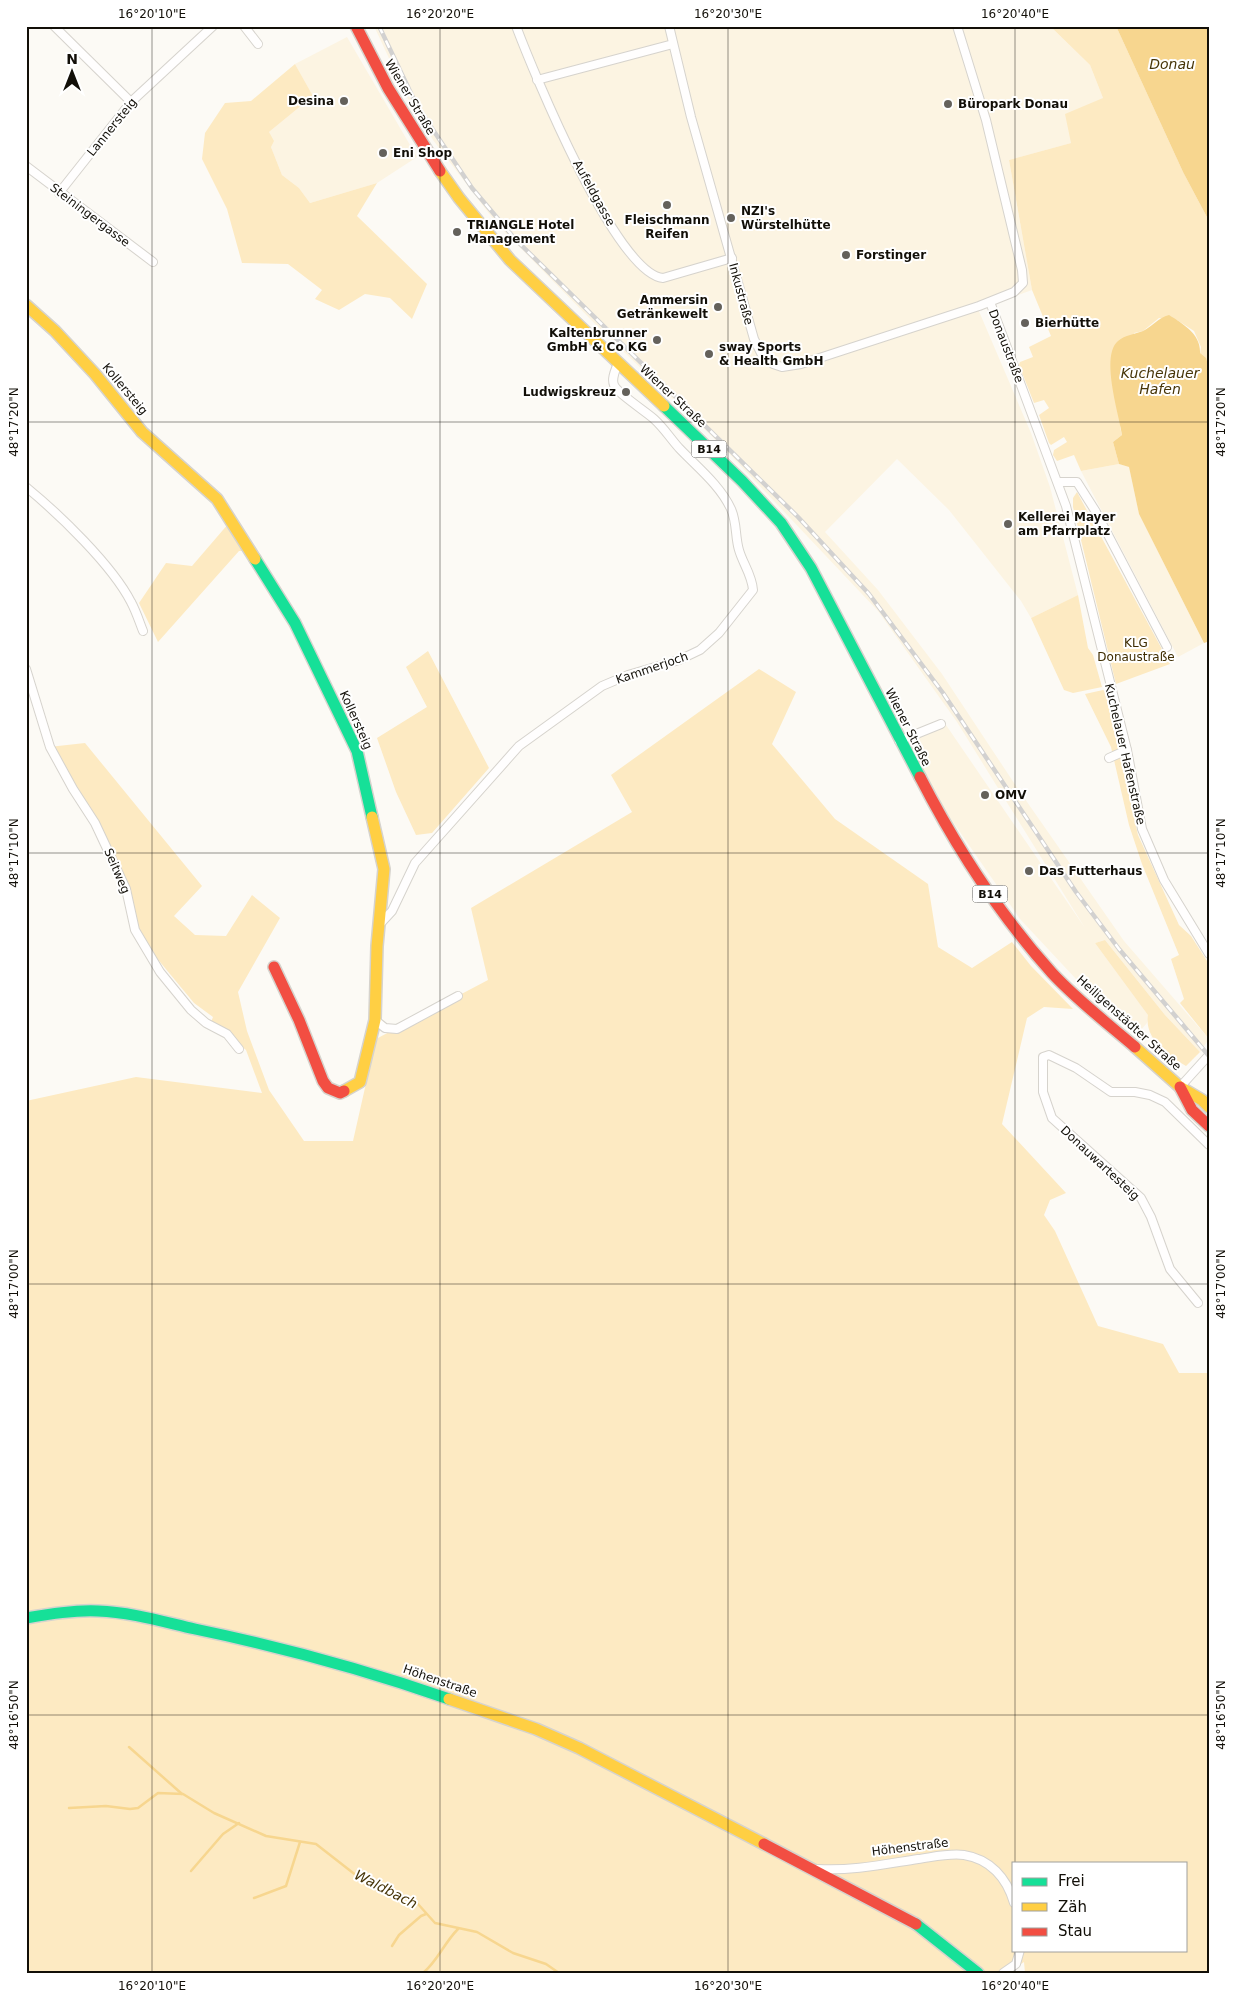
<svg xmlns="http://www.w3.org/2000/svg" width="1235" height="1999" font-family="'DejaVu Sans',sans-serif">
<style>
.built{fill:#fcf4e2}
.green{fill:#fdeac2;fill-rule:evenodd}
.water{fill:#f7d68f}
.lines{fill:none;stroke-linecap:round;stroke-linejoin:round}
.stream{stroke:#f7d68f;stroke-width:2.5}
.street-casing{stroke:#d6d3cd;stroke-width:10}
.fast-casing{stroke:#d6d3cd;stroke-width:14}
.slow-casing{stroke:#d6d3cd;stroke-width:14}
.jam-casing{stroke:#d6d3cd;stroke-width:14}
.street{stroke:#fffefe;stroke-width:8}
.fast{stroke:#16e098;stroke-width:11}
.slow{stroke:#ffcf43;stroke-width:11}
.jam{stroke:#f24e42;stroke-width:11}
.rail-casing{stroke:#d2d1d0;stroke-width:4.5}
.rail{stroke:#fff;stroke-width:2.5;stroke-dasharray:8;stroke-linecap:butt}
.ticks{fill:none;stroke:#120f08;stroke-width:1;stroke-opacity:0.45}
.poi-dot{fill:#64615b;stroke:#fff;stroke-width:2}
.labels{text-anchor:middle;stroke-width:4;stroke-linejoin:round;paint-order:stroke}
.shield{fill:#fff;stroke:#595752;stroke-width:1}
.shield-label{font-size:11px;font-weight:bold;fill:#120f08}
.street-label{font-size:12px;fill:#120f08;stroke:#fff}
.poi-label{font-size:12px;font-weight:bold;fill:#120f08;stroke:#fff;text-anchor:start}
.park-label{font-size:12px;fill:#3e2c00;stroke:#fff}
.water-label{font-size:14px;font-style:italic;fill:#473508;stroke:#fff}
.neatline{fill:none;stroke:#120f08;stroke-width:2}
.ticks-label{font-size:12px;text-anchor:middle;fill:#120f08}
</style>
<rect width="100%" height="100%" fill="#fcfaf5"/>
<!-- built -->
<g class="built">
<polygon points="374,26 1050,26 1090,65 1103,98 1071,143 1009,160 1032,290 978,309 1031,433 1050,487 1078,595 1031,618 1021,601 949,510 897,459 825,532 878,590 942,674 1018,789 1124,941 1209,1039 1200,1052 1165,1015 1105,940 1095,943 1149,1015 1147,1023 1140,1031 1076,979 1020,919 944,809 905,740 946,725 1085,928 957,722 878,611 721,445 601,330 497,224 433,140 407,97"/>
<polygon points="347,37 417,157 377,183 310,203 299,188 282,175 271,147 269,132 313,96 295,64"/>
<polygon points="1119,464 1129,467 1139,514 1204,643 1178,657 1081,471"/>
</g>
<!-- green -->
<g class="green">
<polygon points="1050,26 1116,26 1183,172 1209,221 1209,368 1200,353 1201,347 1194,331 1177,320 1159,318 1143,331 1134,333 1120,427 1122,435 1113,442 1119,464 1081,471 1074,455 1057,461 1053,455 1054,450 1067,442 1064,437 1051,445 1049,443 1039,415 1049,408 1044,400 1034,403 1019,365 1020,362 1033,357 1029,347 1051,336 1032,290 1009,160 1071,143 1065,114 1103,98 1090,65"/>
<polygon points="295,64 313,96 269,132 274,141 271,147 282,175 299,188 310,203 377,183 357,216 427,284 412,319 390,298 365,294 339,310 315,299 322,290 288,264 242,263 227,209 202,159 205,133 225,103 251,101"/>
<polygon points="1077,492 1170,664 1116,684 1073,507 1073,498"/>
<polygon points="235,516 257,551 239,551 158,642 139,603 166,563 192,566"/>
<polygon points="1078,595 1088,648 1093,655 1102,687 1073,693 1064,690 1031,618"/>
<polygon points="428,651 489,768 432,833 416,835 396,792 377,738 427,707 406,667"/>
<path d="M759,669L796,692L772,744L835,819L928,884L938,947L972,968L1012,942L1031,966L1073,1009L1044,1007L1027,1018L1002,1124L1066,1193L1050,1200L1044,1215L1055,1231L1098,1326L1163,1344L1179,1373H1209V1973H1025L1024,1962L1007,1973H26V1101L136,1077L262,1093L246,1050L211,1022L213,1017L194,1003L136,933L128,895L93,820L49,747L85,743L202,886L174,916L195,935L226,936L252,895L280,918L238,992L247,1031L269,1090L304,1141H353L376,1039L488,980L471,908L632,812L611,775ZM1014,1863H1186V1950H1014Z"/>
<polygon points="1103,690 1106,692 1138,835 1179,925 1191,936 1209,964 1209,1039 1180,1003 1184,999 1171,959 1179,955 1142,864 1129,825 1111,747 1085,694"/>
<path d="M1105,940L1165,1015L1200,1052L1186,1066C1168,1055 1144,1039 1148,1015L1095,943Z"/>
</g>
<!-- water -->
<g class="water">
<polygon points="1116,26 1209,26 1209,221 1183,172"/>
<path d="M1169,315C1183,324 1201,334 1200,353L1206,358L1209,368V645L1207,642L1204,643L1139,514L1129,467L1119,464L1113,442L1122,435C1119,414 1100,356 1118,341C1125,335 1135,334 1143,331C1153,326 1158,318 1169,315Z"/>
</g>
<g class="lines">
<!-- stream -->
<g class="stream">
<polyline points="129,1747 182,1794"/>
<polyline points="69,1808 106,1806 130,1809 138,1808 158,1793 183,1794 214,1813 266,1836 316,1844 357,1876 418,1904 435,1923 477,1932 513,1953 546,1964 559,1973"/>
<polyline points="191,1871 223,1834 239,1823"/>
<polyline points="254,1898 286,1886 300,1842"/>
<polyline points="392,1946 399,1935 421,1916 426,1914"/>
<path d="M423,1973C437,1962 444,1943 458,1929"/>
</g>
<defs>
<g id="street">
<polyline points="54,26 131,102"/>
<polyline points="244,26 258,44"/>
<path d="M516,26C533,71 616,274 663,278L732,258"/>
<polyline points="669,26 691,117 754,339 762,355 773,364 782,367 801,364 979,306 1014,292 1023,283 1022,270 986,120 957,26"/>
<polyline points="537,80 673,44"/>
<polyline points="26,166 153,262"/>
<polyline points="59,193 131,102 213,26"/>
<polyline points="990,302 1066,506 1127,750 1142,829 1164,880 1209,954"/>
<polyline points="1058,482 1077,482 1096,512 1167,647"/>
<path d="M26,487C59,514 112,565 131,602C136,611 139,621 143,631"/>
<polyline points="26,669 50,747 73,789 95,823 126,889 135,930 160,972 191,1010 206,1023 227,1034 239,1049"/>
<polyline points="899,741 941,724"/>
<polyline points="1109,758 1127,750"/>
<path d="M380,924L392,911L415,863L519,746L602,686L628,675L679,660L700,650L719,633L753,590C752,575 743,564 739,550C735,537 737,522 731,509C720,485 697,467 679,448C670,438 664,428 654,419C645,411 617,393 614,385C611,378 616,369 618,363"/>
<polyline points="375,1020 385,1028 397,1029 458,996"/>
<polyline points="1180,1087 1209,1055"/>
<polyline points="1198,1303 1170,1269 1151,1217 1141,1198 1052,1118 1043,1092 1043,1057 1049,1055 1076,1068 1111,1092 1135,1092 1150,1095 1165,1102 1209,1145"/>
<path d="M818,1869C852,1871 885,1864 918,1859C933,1857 949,1853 964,1855C990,1859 1007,1878 1014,1903"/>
<polyline points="1003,1973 1016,1964 1020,1950"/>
</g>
<g id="fast">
<polyline points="664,406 742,481 781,523 811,568 920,777"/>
<polyline points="255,559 295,623 357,751 372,817"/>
<path d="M26,1618C50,1614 74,1610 98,1611C131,1612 164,1622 195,1629C282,1647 366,1670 449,1699"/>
<polyline points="916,1924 978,1973"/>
</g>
<g id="slow">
<polyline points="440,171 459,198 510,260 664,406"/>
<polyline points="26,305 55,331 95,374 142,432 217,499 255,559"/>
<polyline points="1135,1047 1180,1087 1202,1100 1209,1107"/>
<polyline points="344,1091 360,1082 375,1020 377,946 384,869 372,817"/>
<polyline points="449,1699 536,1729 579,1748 764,1844"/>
</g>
<g id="jam">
<polyline points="356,26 388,88 440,171"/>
<path d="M920,777C956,847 999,914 1052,973C1077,1000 1107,1023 1135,1047"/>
<polyline points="274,967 299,1020 323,1081 328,1088 340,1093 344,1091"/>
<polyline points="1180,1087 1192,1110 1209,1126"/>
<polyline points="764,1844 916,1924"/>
</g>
</defs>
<!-- street casing -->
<use href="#street" class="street-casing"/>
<!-- fast casing -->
<use href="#fast" class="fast-casing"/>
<!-- slow casing -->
<use href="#slow" class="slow-casing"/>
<!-- jam casing -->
<use href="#jam" class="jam-casing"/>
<!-- street -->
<use href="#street" class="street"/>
<!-- fast -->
<use href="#fast" class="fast"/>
<!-- slow -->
<use href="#slow" class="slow"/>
<!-- jam -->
<use href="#jam" class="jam"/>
<defs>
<polyline id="rail" points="379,26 417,106 472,188 515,239 798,517 869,594 943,693 1076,892 1119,949 1209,1056"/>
</defs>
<!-- rail casing -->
<use href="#rail" class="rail-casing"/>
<!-- rail -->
<use href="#rail" class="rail"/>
</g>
<!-- ticks -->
<path class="ticks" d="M152,26V1973M440,26V1973M728,26V1973M1015,26V1863M26,422H1209M26,853H1209M26,1284H1209M26,1715H1209M1015,1950V1973"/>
<!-- markers -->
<g class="poi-dot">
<circle cx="344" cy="101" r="5"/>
<circle cx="948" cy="104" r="5"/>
<circle cx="383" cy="153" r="5"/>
<circle cx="667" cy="205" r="5"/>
<circle cx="731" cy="218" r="5"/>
<circle cx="457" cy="232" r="5"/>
<circle cx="846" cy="255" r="5"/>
<circle cx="718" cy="307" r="5"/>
<circle cx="1025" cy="323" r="5"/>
<circle cx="657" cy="340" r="5"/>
<circle cx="709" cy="354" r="5"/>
<circle cx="626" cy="392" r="5"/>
<circle cx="1008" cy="524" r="5"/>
<circle cx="985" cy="795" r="5"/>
<circle cx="1029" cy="871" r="5"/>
</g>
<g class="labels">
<!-- shield labels -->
<g class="shield">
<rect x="691.5" y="440.5" width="35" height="17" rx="4"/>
<rect x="972.5" y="885.5" width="35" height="17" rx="4"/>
</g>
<g class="shield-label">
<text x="709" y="453">B14</text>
<text x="990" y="898">B14</text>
</g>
<!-- street labels -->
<g class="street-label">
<text transform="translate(410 97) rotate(59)" y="4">Wiener Straße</text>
<text transform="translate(112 127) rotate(-51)" y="4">Lannersteig</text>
<text transform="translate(594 193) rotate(61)" y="4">Aufeldgasse</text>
<text transform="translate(90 215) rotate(37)" y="4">Steiningergasse</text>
<text transform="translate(741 294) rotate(75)" y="4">Inkustraße</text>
<text transform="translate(1006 346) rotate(69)" y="4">Donaustraße</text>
<text transform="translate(125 389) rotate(50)" y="4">Kollersteig</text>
<text transform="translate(673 396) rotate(43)" y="4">Wiener Straße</text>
<text transform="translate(652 668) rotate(-19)" y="4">Kammerjoch</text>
<text transform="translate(356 720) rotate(66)" y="4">Kollersteig</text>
<text transform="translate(908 727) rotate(63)" y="4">Wiener Straße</text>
<text transform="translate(1125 754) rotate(77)" y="4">Kuchelauer Hafenstraße</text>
<text transform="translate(117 871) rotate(67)" y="4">Seitweg</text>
<text transform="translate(1129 1023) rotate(42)" y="4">Heiligenstädter Straße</text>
<text transform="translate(1100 1163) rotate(43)" y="4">Donauwartesteig</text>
<text transform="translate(440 1681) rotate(19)" y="4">Höhenstraße</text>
<text transform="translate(910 1847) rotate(-7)" y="4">Höhenstraße</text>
</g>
<!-- poi labels -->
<g class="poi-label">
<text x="334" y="105" text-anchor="end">Desina</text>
<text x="958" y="108">Büropark Donau</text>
<text x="393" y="157">Eni Shop</text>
<text x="741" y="215">NZI's<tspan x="741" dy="14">Würstelhütte</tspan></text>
<text x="667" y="224" text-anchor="middle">Fleischmann<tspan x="667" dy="14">Reifen</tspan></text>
<text x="467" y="229">TRIANGLE Hotel<tspan x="467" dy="14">Management</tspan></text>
<text x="856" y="259">Forstinger</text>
<text x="708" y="304" text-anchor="end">Ammersin<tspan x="708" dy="14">Getränkewelt</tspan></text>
<text x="1035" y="327">Bierhütte</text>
<text x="647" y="337" text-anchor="end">Kaltenbrunner<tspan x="647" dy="14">GmbH &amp; Co KG</tspan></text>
<text x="719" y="351">sway Sports<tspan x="719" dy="14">&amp; Health GmbH</tspan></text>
<text x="616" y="396" text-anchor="end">Ludwigskreuz</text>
<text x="1018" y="521">Kellerei Mayer<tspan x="1018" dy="14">am Pfarrplatz</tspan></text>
<text x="995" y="799">OMV</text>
<text x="1039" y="875">Das Futterhaus</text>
</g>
<!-- park labels -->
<g class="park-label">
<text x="1136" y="647">KLG<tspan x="1136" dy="14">Donaustraße</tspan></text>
</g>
<!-- water labels -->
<g class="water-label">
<text x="1172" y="69">Donau</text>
<text x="1160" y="378">Kuchelauer<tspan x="1160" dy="16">Hafen</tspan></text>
<text transform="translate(386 1889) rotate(27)" y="5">Waldbach</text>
</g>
</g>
<!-- border -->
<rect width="1235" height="1999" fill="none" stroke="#ffffff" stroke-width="55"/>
<!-- legend -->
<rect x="1012" y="1862" width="175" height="90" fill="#ffffff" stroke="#a09f9c"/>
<rect x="1022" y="1878" width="25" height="8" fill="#16e098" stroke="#a09f9c"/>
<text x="1058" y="1886" font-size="15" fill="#120f08">Frei</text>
<rect x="1022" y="1903" width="25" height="8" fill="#ffcf43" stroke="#a09f9c"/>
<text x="1058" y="1912" font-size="15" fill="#120f08">Zäh</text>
<rect x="1022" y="1928" width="25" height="8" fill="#f24e42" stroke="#a09f9c"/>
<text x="1058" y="1936" font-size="15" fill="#120f08">Stau</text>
<!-- north arrow -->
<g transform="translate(72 72)" stroke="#ffffff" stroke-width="4" paint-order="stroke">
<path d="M0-4L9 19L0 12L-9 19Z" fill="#120f08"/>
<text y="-8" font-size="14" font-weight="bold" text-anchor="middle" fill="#120f08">N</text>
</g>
<rect x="28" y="28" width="1180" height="1944" class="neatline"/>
<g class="ticks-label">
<text x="152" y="18">16°20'10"E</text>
<text x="440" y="18">16°20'20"E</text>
<text x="728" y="18">16°20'30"E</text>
<text x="1015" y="18">16°20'40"E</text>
<text transform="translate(14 422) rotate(-90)" y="4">48°17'20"N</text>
<text transform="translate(1221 422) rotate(-90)" y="4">48°17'20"N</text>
<text transform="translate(14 853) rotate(-90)" y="4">48°17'10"N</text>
<text transform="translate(1221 853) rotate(-90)" y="4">48°17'10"N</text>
<text transform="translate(14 1284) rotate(-90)" y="4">48°17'00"N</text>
<text transform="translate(1221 1284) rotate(-90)" y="4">48°17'00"N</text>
<text transform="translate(14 1715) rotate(-90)" y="4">48°16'50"N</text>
<text transform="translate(1221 1715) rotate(-90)" y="4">48°16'50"N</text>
<text x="152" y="1990">16°20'10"E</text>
<text x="440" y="1990">16°20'20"E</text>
<text x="728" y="1990">16°20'30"E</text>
<text x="1015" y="1990">16°20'40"E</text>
</g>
</svg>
